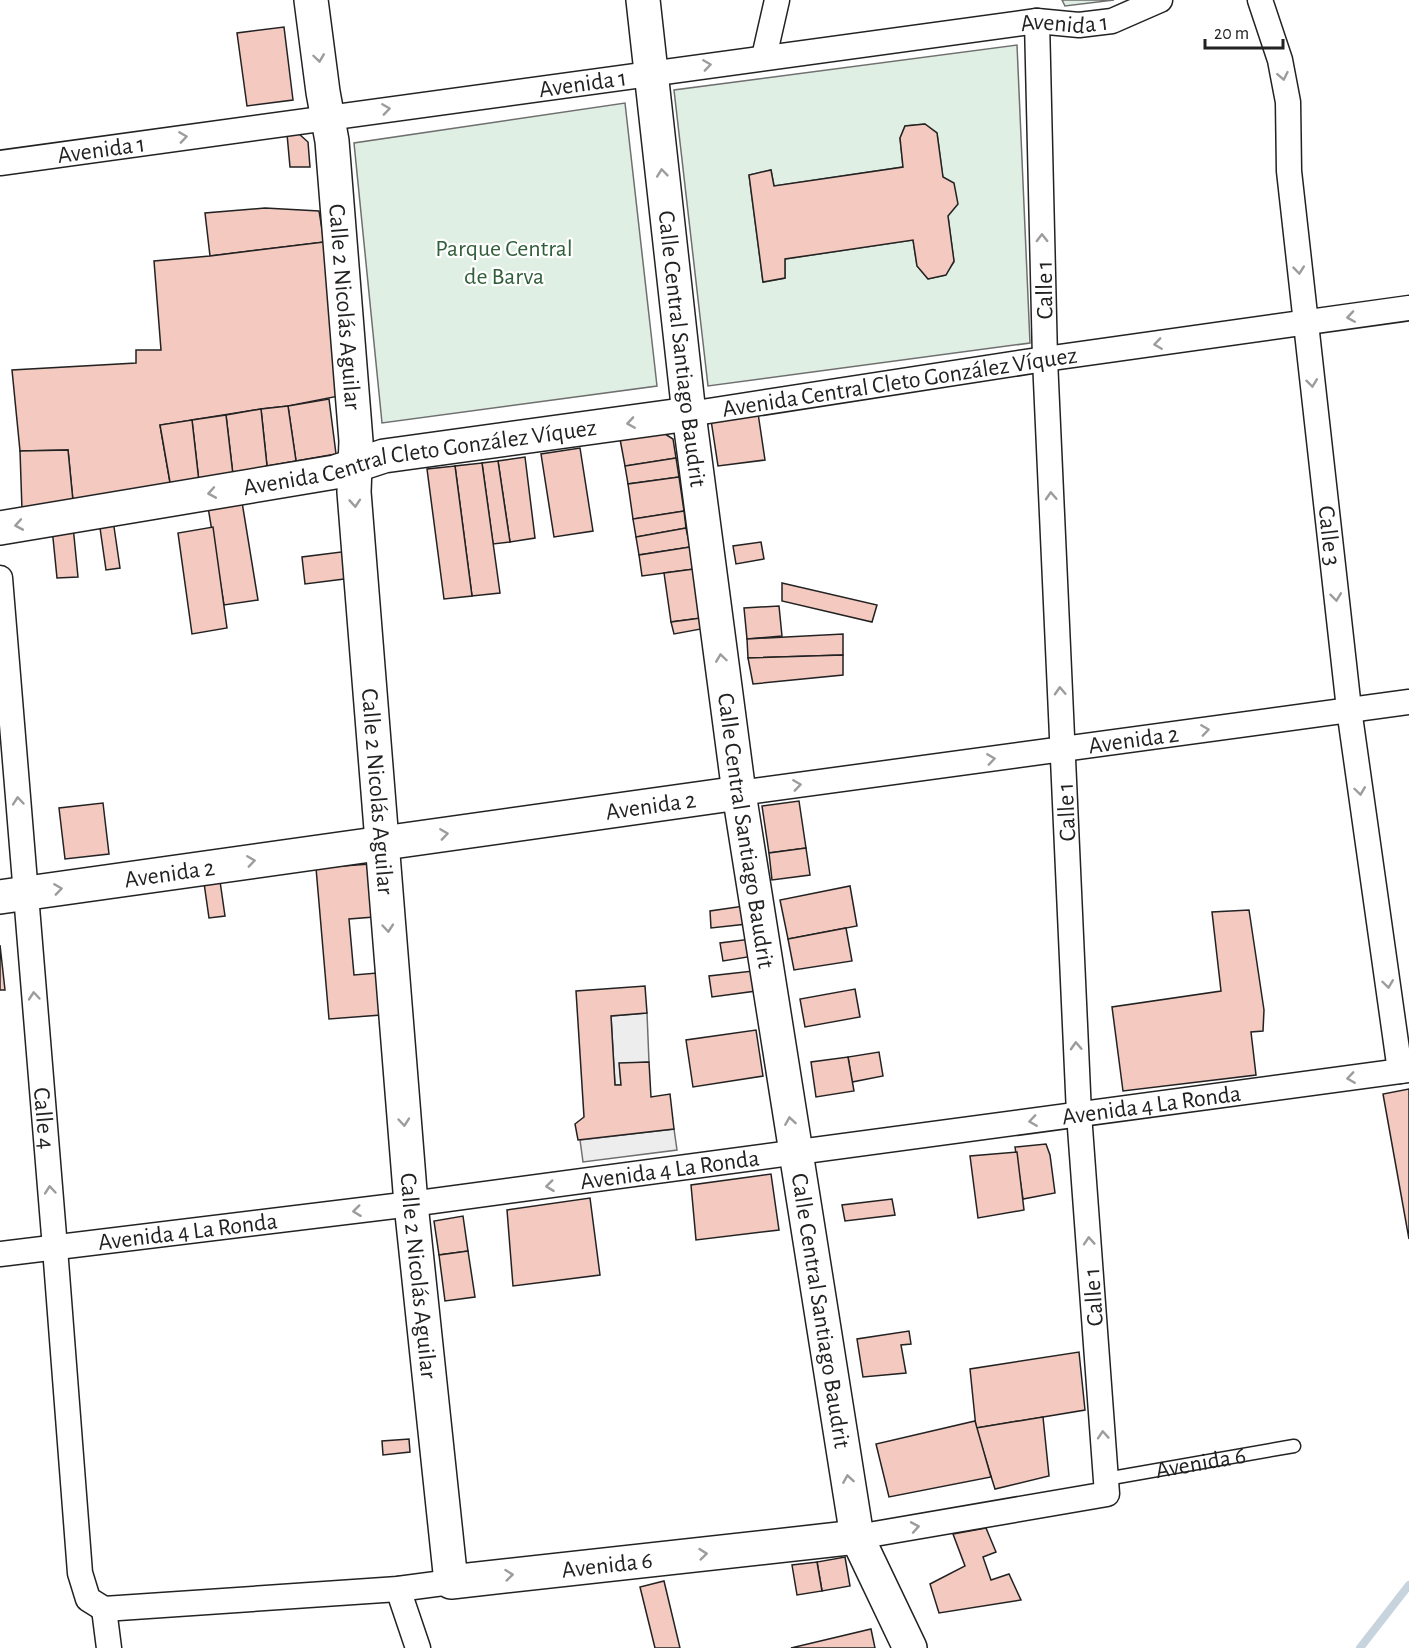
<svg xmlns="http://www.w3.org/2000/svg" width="1409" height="1648" font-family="'Alegreya Sans',sans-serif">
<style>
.green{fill:#e0efe3;stroke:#6f6f6f;stroke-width:1.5;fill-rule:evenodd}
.parking{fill:#ededed;stroke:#6f6f6f;stroke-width:1.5}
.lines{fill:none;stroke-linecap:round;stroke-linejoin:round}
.stream{stroke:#c7d3dd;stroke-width:8}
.building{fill:#f3c9c0;stroke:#222;stroke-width:1.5}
.lane-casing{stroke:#222;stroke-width:15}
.street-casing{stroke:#222;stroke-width:27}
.secondary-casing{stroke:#222;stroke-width:36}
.lane{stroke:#fff;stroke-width:12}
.street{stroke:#fff;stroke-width:24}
.secondary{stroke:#fff;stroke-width:33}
.oneway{stroke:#9c9c9c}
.labels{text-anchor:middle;stroke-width:4.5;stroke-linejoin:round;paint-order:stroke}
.street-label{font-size:24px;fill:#222;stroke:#fff}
.park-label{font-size:24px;fill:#2f5e38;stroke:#fff}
</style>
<rect width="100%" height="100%" fill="#fff"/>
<!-- green -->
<g class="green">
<polygon points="1062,0 1114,0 1065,6"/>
<path d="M1017,45L1030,343L708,386L674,90ZM925,124L937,133L954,262L945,275L928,279L917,266L913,240L785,259V278L763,282L749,175L771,170L774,186L903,167L900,138L905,126Z"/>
<polygon points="625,103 657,386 382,423 354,143"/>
</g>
<!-- parking -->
<g class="parking">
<polygon points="647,1013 649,1062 620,1064 621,1085 615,1085 611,1016"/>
<polygon points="674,1129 677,1150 583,1162 580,1140"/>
</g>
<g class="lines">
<!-- stream -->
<polyline class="stream" points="1360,1648 1409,1585"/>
</g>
<!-- building -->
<g class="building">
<polygon points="284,27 293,100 247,106 237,33"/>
<polygon points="925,124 937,133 943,177 954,183 958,204 948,216 954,261 946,275 928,279 917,266 913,240 785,259 785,278 763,282 749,175 771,170 774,186 903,167 900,138 905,126"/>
<polygon points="298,133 308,142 310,167 290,167 287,134"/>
<polygon points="265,208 319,211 324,242 210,256 205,213"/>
<polygon points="324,242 344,395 288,406 261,409 160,425 171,488 73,501 68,450 20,451 12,370 136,363 136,350 161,350 154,261 210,256"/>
<polygon points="329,399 336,454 296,461 288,406"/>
<polygon points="288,406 296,461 267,466 261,409"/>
<polygon points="261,409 267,466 233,475 226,415"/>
<polygon points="758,413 765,460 718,466 711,420"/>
<polygon points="226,415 233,475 199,482 192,420"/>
<polygon points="192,420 199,482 171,488 160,425"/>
<polygon points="662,432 673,439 676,458 625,466 620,439"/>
<polygon points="580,448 593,531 554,537 541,454"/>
<polygon points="68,450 73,501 22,510 20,451"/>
<polygon points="525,457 535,538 510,542 498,461"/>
<polygon points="676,458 679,477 628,484 625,466"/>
<polygon points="498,461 510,542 493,544 482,463"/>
<polygon points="482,463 500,593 472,596 455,466"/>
<polygon points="455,466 472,596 444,599 427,469"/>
<polygon points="679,477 684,511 633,519 628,484"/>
<polygon points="242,502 258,600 224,605 208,507"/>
<polygon points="684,511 686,528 636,537 633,519"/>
<polygon points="113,520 120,568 106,570 99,521"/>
<polygon points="73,526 78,577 57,578 52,528"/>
<polygon points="213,527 227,628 192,634 178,533"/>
<polygon points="686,528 690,547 639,555 636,537"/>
<polygon points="761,542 764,559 736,564 733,546"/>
<polygon points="690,547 694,569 642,576 639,555"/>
<polygon points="349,551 352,578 305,584 302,557"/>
<polygon points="694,569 701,618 671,622 664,573"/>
<polygon points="782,583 877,605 872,622 782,601"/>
<polygon points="779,606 782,636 747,639 744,608"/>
<polygon points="701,618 701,629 674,634 671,622"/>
<polygon points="843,634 843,655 748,658 747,639"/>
<polygon points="843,655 843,675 753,684 748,658"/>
<polygon points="799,801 806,848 769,853 762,806"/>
<polygon points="103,803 109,854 65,859 59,808"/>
<polygon points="806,848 810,875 772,880 769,853"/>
<polygon points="370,864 374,917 349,919 354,975 377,973 381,1015 329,1019 316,868"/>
<polygon points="220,881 225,916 209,918 204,883"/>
<polygon points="850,886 857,926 788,939 780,900"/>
<polygon points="744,906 747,924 711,928 710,911"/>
<polygon points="1249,910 1264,1010 1263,1031 1251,1032 1256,1075 1123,1091 1112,1007 1221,991 1212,912"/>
<polygon points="846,928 852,961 794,970 788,939"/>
<polygon points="751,939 754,956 723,961 720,943"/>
<polygon points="0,945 5,990 0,990"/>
<polygon points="753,971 756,991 712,997 709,976"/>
<polygon points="645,986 647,1013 611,1016 615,1085 621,1085 619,1063 649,1062 651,1097 670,1094 674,1129 578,1140 575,1124 584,1117 576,991"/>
<polygon points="855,989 860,1017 805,1027 800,999"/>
<polygon points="756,1030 763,1076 693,1087 686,1040"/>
<polygon points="879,1052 883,1076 852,1082 848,1057"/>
<polygon points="848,1057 854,1091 816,1097 811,1062"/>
<polygon points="1409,1089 1409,1239 1383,1094"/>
<polygon points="1046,1144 1050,1155 1055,1193 1023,1199 1015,1147"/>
<polygon points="1017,1152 1024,1210 978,1218 970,1156"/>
<polygon points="771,1174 779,1230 696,1240 691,1185"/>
<polygon points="590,1198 600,1275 513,1286 507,1210"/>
<polygon points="892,1199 895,1215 845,1221 842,1205"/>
<polygon points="463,1216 468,1251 439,1255 434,1221"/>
<polygon points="468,1251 475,1297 445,1301 439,1255"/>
<polygon points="909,1331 911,1344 901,1345 906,1373 863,1377 857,1339"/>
<polygon points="1079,1352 1085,1410 976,1428 970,1369"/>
<polygon points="1043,1417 1049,1476 995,1489 976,1428"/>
<polygon points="975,1421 991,1477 889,1497 876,1444"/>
<polygon points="409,1439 410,1452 383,1455 382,1441"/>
<polygon points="986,1528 996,1552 983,1557 991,1580 1009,1574 1021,1600 939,1613 930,1584 965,1566 953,1534"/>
<polygon points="845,1557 850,1586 822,1591 817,1562"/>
<polygon points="817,1562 822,1591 797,1595 792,1565"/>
<polygon points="664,1581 680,1648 655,1648 640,1587"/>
<polygon points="871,1629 875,1648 791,1648"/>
</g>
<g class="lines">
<defs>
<g id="lane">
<path id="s1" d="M1106,1479L1294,1446"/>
</g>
<g id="street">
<path id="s2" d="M1260,0L1280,60L1288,102L1289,171L1349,709L1400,1071"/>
<polyline points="764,57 777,0"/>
<path id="s3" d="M0,163L1037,21L1079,25L1112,21L1160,0"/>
<path id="s4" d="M689,414L1045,359L1409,308"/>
<path id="s5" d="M0,578L55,1248L80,1573L88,1599L104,1609"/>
<path id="s6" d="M739,793L1409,702"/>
<path id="s7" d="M0,1254L411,1204L1409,1070"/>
<polyline points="857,1537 1107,1494 1079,1114 1045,359 1037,21"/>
<polyline points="398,1589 418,1648"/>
<polyline points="104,1609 398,1589 451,1582"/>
<polyline points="104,1609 109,1648"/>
</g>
<g id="secondary">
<path id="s8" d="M311,0L323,92L332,141L356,441L354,492L411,1204L451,1582L857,1537"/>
<path id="s9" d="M643,0L689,414L739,793L857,1537L910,1648"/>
<path id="s10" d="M0,528L335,472L384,456L689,414"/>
<path id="s11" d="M0,897L739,793"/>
</g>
</defs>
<!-- lane casing -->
<use href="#lane" class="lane-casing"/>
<!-- street casing -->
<use href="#street" class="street-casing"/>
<!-- secondary casing -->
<use href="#secondary" class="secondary-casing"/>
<!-- lane -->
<use href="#lane" class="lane"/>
<!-- street -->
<use href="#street" class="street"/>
<!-- secondary -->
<use href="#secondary" class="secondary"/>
</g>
<!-- one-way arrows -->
<defs><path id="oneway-chevron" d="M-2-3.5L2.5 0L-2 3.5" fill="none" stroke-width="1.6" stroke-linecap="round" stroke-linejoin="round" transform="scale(1.5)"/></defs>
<g class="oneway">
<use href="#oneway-chevron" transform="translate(319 58) rotate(82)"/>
<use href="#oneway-chevron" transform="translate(707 65) rotate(-8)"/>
<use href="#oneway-chevron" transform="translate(1283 76) rotate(79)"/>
<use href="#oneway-chevron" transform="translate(386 109) rotate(-8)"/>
<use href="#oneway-chevron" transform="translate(183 137) rotate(-8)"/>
<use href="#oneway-chevron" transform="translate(662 173) rotate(-96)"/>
<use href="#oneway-chevron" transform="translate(1042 238) rotate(-91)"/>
<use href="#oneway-chevron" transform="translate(1299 270) rotate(84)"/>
<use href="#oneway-chevron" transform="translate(1351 317) rotate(171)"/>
<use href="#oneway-chevron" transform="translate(1158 344) rotate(172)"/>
<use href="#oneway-chevron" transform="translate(1312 383) rotate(83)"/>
<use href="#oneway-chevron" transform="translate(631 423) rotate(171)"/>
<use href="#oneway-chevron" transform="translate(212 493) rotate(170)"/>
<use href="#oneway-chevron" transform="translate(1051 496) rotate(-93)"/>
<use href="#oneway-chevron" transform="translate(355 503) rotate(86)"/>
<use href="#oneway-chevron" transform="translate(19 525) rotate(170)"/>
<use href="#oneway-chevron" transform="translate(1336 597) rotate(83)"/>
<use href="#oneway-chevron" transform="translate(721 658) rotate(-98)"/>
<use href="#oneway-chevron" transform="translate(1060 691) rotate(-93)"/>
<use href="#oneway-chevron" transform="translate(1205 730) rotate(-8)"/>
<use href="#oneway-chevron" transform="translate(991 759) rotate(-8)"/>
<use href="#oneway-chevron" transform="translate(797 785) rotate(-8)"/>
<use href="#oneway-chevron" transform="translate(1360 791) rotate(82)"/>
<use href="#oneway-chevron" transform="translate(18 801) rotate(-95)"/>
<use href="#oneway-chevron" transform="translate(444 834) rotate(-8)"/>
<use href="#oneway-chevron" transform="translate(251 861) rotate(-8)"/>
<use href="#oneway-chevron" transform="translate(58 889) rotate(-8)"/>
<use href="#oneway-chevron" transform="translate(388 928) rotate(85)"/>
<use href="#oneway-chevron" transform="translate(1388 984) rotate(82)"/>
<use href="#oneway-chevron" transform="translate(34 996) rotate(-95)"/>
<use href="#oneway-chevron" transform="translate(1076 1046) rotate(-93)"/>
<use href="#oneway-chevron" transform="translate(1351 1078) rotate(172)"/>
<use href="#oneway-chevron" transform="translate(790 1121) rotate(-99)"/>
<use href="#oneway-chevron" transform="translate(1033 1121) rotate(172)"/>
<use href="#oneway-chevron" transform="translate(404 1122) rotate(85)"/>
<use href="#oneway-chevron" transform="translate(550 1186) rotate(173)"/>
<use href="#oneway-chevron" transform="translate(50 1190) rotate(-95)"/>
<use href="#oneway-chevron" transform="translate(357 1211) rotate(173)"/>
<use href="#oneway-chevron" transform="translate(1089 1241) rotate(-94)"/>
<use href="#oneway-chevron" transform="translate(1103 1435) rotate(-94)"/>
<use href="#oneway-chevron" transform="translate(848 1479) rotate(-99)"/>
<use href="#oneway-chevron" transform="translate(915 1527) rotate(-10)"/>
<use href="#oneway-chevron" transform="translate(703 1554) rotate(-6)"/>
<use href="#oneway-chevron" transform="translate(509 1575) rotate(-6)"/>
</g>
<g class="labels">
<!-- street labels -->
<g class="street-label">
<text dy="8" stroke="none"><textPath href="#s3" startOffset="1074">Avenida 1</textPath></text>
<text dy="8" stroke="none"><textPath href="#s3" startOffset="588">Avenida 1</textPath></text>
<text dy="8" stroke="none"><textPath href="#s3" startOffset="102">Avenida 1</textPath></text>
<text transform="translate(1044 290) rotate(-91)" y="8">Calle 1</text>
<text dy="8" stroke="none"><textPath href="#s8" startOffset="309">Calle 2 Nicolás Aguilar</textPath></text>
<text dy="8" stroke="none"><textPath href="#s9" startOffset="351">Calle Central Santiago Baudrit</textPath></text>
<text dy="8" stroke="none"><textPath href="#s4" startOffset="213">Avenida Central Cleto González Víquez</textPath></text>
<text dy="8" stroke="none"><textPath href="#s10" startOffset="426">Avenida Central Cleto González Víquez</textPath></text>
<text dy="8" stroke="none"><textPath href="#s2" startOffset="542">Calle 3</textPath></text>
<text dy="8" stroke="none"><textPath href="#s6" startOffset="398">Avenida 2</textPath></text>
<text dy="8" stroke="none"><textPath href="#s8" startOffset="795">Calle 2 Nicolás Aguilar</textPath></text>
<text dy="8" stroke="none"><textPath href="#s11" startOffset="657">Avenida 2</textPath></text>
<text transform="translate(1066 812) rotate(-93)" y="8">Calle 1</text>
<text dy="8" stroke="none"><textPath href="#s9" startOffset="837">Calle Central Santiago Baudrit</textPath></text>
<text dy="8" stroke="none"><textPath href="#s11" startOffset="171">Avenida 2</textPath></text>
<text dy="8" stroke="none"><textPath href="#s7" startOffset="1161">Avenida 4 La Ronda</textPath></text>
<text dy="8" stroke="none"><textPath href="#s5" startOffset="542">Calle 4</textPath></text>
<text dy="8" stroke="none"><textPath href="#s7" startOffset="675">Avenida 4 La Ronda</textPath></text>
<text dy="8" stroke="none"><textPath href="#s7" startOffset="189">Avenida 4 La Ronda</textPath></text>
<text dy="8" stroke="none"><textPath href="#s8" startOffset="1281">Calle 2 Nicolás Aguilar</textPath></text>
<text transform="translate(1093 1297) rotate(-94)" y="8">Calle 1</text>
<text dy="8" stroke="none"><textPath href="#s9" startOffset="1323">Calle Central Santiago Baudrit</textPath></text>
<text dy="8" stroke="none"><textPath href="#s1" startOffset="96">Avenida 6</textPath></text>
<text dy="8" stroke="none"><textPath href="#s8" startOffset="1746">Avenida 6</textPath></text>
</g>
<!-- park labels -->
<g class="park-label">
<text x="504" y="256">Parque Central<tspan x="504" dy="28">de Barva</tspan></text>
</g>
</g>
<!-- scale -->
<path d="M1205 39v9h78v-9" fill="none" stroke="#222222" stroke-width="3"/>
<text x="1214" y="39" font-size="18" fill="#222222" stroke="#ffffff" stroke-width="4.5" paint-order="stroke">20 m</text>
</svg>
